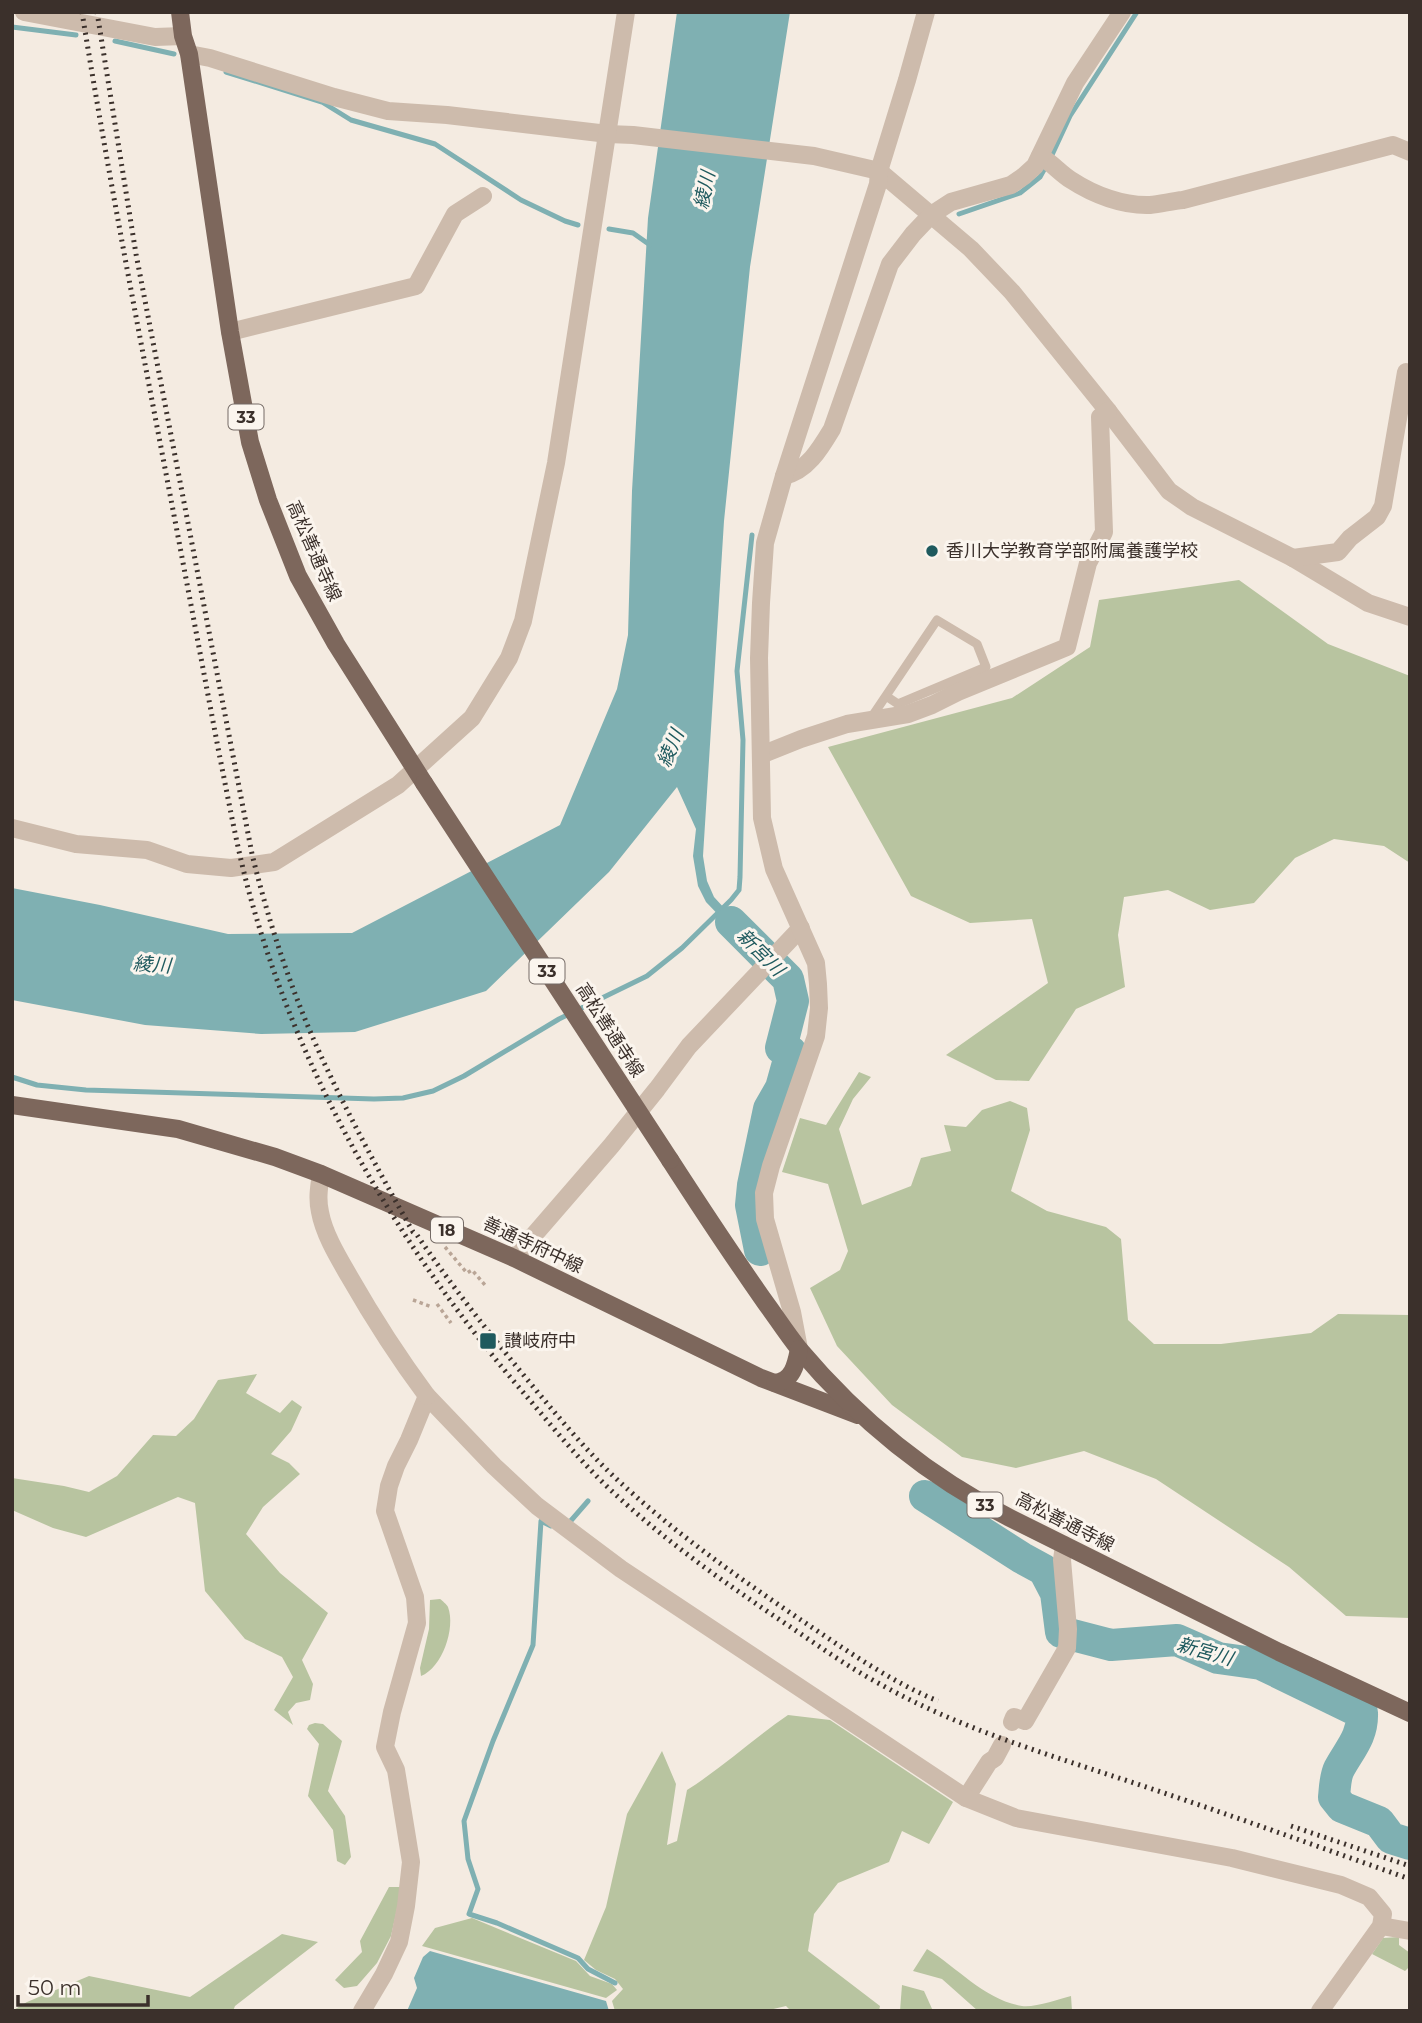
<svg xmlns="http://www.w3.org/2000/svg" width="1422" height="2023" font-family="Montserrat,'Noto Sans JP',sans-serif">
<style>
.green{fill:#b8c4a0}
.water{fill:#7fb0b2}
.lines{fill:none;stroke-linecap:round;stroke-linejoin:round}
.stream{stroke:#7fb0b2;stroke-width:5}
.river{stroke:#7fb0b2;stroke-width:32}
.path{stroke:#b9a596;stroke-width:3.5;stroke-dasharray:3.5 3.5;stroke-linecap:butt}
.service{stroke:#cdbbac;stroke-width:9}
.minor{stroke:#cdbbac;stroke-width:18}
.tertiary{stroke:#cdbbac;stroke-width:18}
.primary{stroke:#7d675c;stroke-width:18}
.rail{stroke:#3b302b;stroke-width:5;stroke-dasharray:2 5;stroke-linecap:butt}
.primary-bridge{stroke:#7d675c;stroke-width:18}
.poi-dot{fill:#1f5a5e;stroke:#fbf5ee;stroke-width:2.5}
.labels{text-anchor:middle;stroke-width:6;stroke-linejoin:round;paint-order:stroke}
.shield{fill:#fbf5ee;stroke:#756b66;stroke-width:2}
.shield-label{font-size:16px;font-weight:bold;fill:#3b302b}
.street-label{font-size:18px;fill:#3b302b;stroke:#fbf5ee}
.poi-label{font-size:18px;fill:#3b302b;stroke:#fbf5ee;text-anchor:start}
.water-label{font-size:19px;font-style:italic;fill:#1f5a5e;stroke:#fbf5ee}
</style>
<rect width="100%" height="100%" fill="#f4ebe1"/>
<!-- green -->
<g class="green">
<polygon points="1239,580 1328,644 1410,676 1410,863 1384,846 1334,839 1295,858 1254,903 1210,910 1168,890 1124,897 1118,935 1125,987 1076,1009 1029,1081 996,1080 946,1055 1048,983 1032,919 970,923 911,896 828,747 1012,698 1090,647 1099,600"/>
<polygon points="859,1072 871,1077 853,1099 839,1129 862,1205 911,1186 921,1158 951,1151 944,1125 966,1127 982,1110 1010,1101 1027,1108 1030,1130 1011,1191 1047,1211 1106,1227 1121,1239 1128,1320 1154,1344 1221,1344 1311,1333 1338,1314 1410,1315 1410,1618 1346,1616 1289,1567 1156,1479 1084,1451 1016,1468 962,1457 892,1405 837,1346 810,1288 840,1270 848,1251 828,1184 782,1172 800,1118 826,1125"/>
<polygon points="257,1374 246,1393 280,1413 292,1400 302,1407 291,1431 271,1454 289,1463 300,1474 263,1507 246,1534 280,1573 328,1613 302,1660 313,1684 310,1700 296,1703 288,1712 293,1725 274,1710 293,1677 282,1657 245,1639 205,1591 195,1503 178,1497 86,1537 53,1528 12,1510 12,1478 64,1486 89,1492 117,1476 153,1435 176,1436 194,1419 218,1380"/>
<path d="M440,1599C442,1600 447,1605 448,1607C456,1628 442,1668 421,1676L420,1668L429,1629L430,1600Z"/>
<path d="M788,1715L830,1720L953,1802L929,1844L902,1831L889,1862L838,1883L814,1914L808,1951L880,2006L879,2011H791L786,2006L765,2011H615L612,2001L623,1989L615,1979L596,1970L584,1960L606,1907L627,1814L662,1751L676,1784L667,1845L677,1841L687,1790C722,1768 753,1739 788,1715Z"/>
<polygon points="315,1723 323,1724 342,1741 328,1791 345,1816 351,1857 345,1865 337,1861 333,1830 308,1796 319,1744 307,1729 309,1725"/>
<polygon points="389,1887 402,1887 391,1936 377,1963 357,1986 344,1988 335,1980 362,1952 360,1941"/>
<polygon points="472,1918 576,1961 590,1976 612,1984 617,1990 606,1998 422,1946 435,1928"/>
<polygon points="282,1934 318,1942 235,2006 233,2011 12,2011 27,2002 89,1976 190,1997"/>
<polygon points="1399,1937 1399,1945 1410,1953 1410,1966 1405,1971 1372,1954 1383,1938"/>
<path d="M927,1949C958,1968 985,2000 1022,2006C1034,2008 1059,1999 1071,1996L1072,2011H978L942,1979L913,1971Z"/>
<polygon points="902,1985 924,1991 933,2011 900,2011"/>
</g>
<!-- water -->
<g class="water">
<polygon points="677,12 790,12 750,267 724,521 703,856 707,881 714,897 762,949 756,954 706,902 698,886 693,856 696,829 677,787 609,872 486,991 355,1032 261,1034 145,1025 12,1000 12,888 100,905 228,934 352,933 560,825 617,689 628,635 632,491 648,218"/>
<polygon points="430,1951 606,2001 609,2011 407,2011 417,1988 414,1978 423,1957"/>
</g>
<g class="lines">
<!-- stream -->
<g class="stream">
<polyline points="12,27 76,35"/>
<polyline points="115,41 174,54"/>
<polyline points="226,72 322,102 351,120 435,144 521,200 565,221 578,225"/>
<polyline points="959,214 1020,193 1040,177 1051,157 1070,116 1137,12"/>
<polyline points="609,229 633,233 650,245"/>
<polyline points="12,1077 37,1085 86,1090 374,1099 403,1098 433,1091 464,1076 559,1019 647,976 682,948 731,900 739,890 740,877 743,740 737,671 752,535"/>
<polyline points="568,1524 588,1501"/>
<polyline points="551,1526 541,1521 533,1645 493,1741 464,1821 468,1859 478,1889 469,1914 497,1923 578,1958 588,1969 615,1983"/>
</g>
<!-- river -->
<g class="river">
<polyline points="731,922 788,979 793,1001 781,1048 791,1052 781,1088 769,1109 753,1185 751,1205 760,1250"/>
<path d="M925,1496L1022,1558L1044,1570L1056,1593L1061,1632L1111,1645L1177,1640L1218,1658L1261,1664L1362,1713C1363,1737 1349,1750 1339,1769C1335,1777 1335,1788 1334,1797L1342,1807L1379,1822L1391,1838L1410,1844"/>
</g>
<!-- path -->
<g class="path">
<polyline points="445,1247 467,1273 472,1270 485,1285"/>
<polyline points="413,1300 432,1307"/>
<polyline points="437,1304 451,1323"/>
</g>
<!-- service -->
<polyline class="service" points="871,718 937,620 977,644 986,667 898,704 886,696"/>
<!-- minor -->
<g class="minor">
<polyline points="24,12 155,37 183,36"/>
<polyline points="189,54 210,58 334,97 388,111 447,115 608,134 633,135 814,156 879,171 971,249 1012,292 1108,411 1169,491 1192,507 1293,558 1368,603 1410,617"/>
<path d="M1040,156C1052,163 1060,173 1071,180C1094,195 1123,206 1150,205C1161,204 1172,201 1183,200L1393,145L1410,152"/>
<polyline points="230,332 416,286 455,214 483,196"/>
<path d="M784,476C807,471 820,449 832,429L890,264L913,234L931,215L951,202L1011,185L1024,176L1035,166L1075,83L1122,12"/>
<polyline points="1293,558 1338,552 1350,538 1377,517 1383,506 1406,372"/>
<polyline points="761,755 801,739 847,724 908,714 932,705 958,692 1067,647 1088,563 1104,532 1100,417 1108,411"/>
<polyline points="12,828 76,844 147,850 187,864 231,868 274,862 398,785 472,718 509,658 523,621 556,463 626,12"/>
<polyline points="514,1258 611,1146 657,1089 689,1046 801,928"/>
<polyline points="799,1349 792,1312 765,1219 764,1193 771,1166 816,1036 819,1008 818,984 816,963 774,869 762,818 759,658 761,603 765,543 784,476 878,184 879,171 907,80 926,12"/>
<polyline points="1012,1722 1014,1717 1025,1721 1067,1648 1068,1629 1062,1560 1064,1545"/>
<polyline points="966,1798 989,1762 995,1758 1002,1745"/>
<polyline points="1381,1926 1410,1931"/>
<polyline points="362,2011 384,1974 399,1942 406,1906 411,1862 396,1770 385,1747 392,1712 417,1623 415,1597 385,1511 389,1486 396,1466 409,1440 427,1396 494,1466 537,1506 621,1569 966,1798 1016,1818 1232,1858 1341,1885 1369,1897 1383,1914 1381,1926 1320,2011"/>
</g>
<!-- tertiary -->
<path class="tertiary" d="M321,1174C319,1187 317,1199 320,1212C324,1234 338,1257 349,1276C373,1318 398,1357 427,1396"/>
<!-- primary -->
<g class="primary">
<polyline points="180,12 183,36 189,54 230,332 250,442 268,500 298,576 336,644 424,783"/>
<polyline points="12,1105 178,1129 275,1157 321,1174 514,1258 761,1378 858,1415"/>
<path d="M670,1160C701,1208 732,1255 765,1302C776,1317 787,1334 799,1349C858,1419 929,1477 1010,1518L1279,1652L1410,1713"/>
<path d="M775,1383C793,1381 796,1364 799,1349"/>
</g>
<!-- rail -->
<g class="rail">
<path d="M82,12C110,186 144,358 177,531C191,605 205,679 219,753C230,807 239,860 255,913C307,1090 403,1252 522,1391C552,1426 581,1463 615,1494C670,1545 732,1588 795,1630C823,1649 850,1668 880,1684C960,1729 1050,1755 1137,1784C1228,1814 1319,1847 1410,1879"/>
<path d="M97,12L136,254L252,854C270,928 295,1002 328,1071C354,1126 383,1179 413,1232L417,1235C455,1291 497,1343 540,1395C566,1426 593,1458 623,1485C678,1535 739,1578 801,1620C843,1648 891,1682 938,1701"/>
<polyline points="1291,1826 1410,1866"/>
</g>
<!-- primary-bridge -->
<polyline class="primary-bridge" points="424,783 670,1160"/>
</g>
<!-- markers -->
<g class="poi-dot">
<circle cx="932" cy="551" r="7"/>
<rect x="479" y="1332" width="18" height="18" rx="3.5"/>
</g>
<g class="labels">
<!-- shield labels -->
<g class="shield">
<rect x="228.5" y="404.5" width="35" height="25" rx="5"/>
<rect x="529.5" y="958.5" width="35" height="25" rx="5"/>
<rect x="431" y="1217.5" width="32" height="25" rx="5"/>
<rect x="967.5" y="1492.5" width="35" height="25" rx="5"/>
</g>
<g class="shield-label">
<text x="246" y="423">33</text>
<text x="547" y="977">33</text>
<text x="447" y="1236">18</text>
<text x="985" y="1511">33</text>
</g>
<!-- street labels -->
<g class="street-label">
<text transform="translate(314 551) rotate(66)" y="6">高松善通寺線</text>
<text transform="translate(610 1030) rotate(57)" y="6">高松善通寺線</text>
<text transform="translate(533 1245) rotate(25)" y="6">善通寺府中線</text>
<text transform="translate(1065 1522) rotate(27)" y="6">高松善通寺線</text>
</g>
<!-- poi labels -->
<g class="poi-label">
<text x="946" y="557">香川大学教育学部附属養護学校</text>
<text x="504" y="1347">讃岐府中</text>
</g>
<!-- water labels -->
<g class="water-label">
<text transform="translate(704 190) rotate(-78)" y="7">綾川</text>
<text transform="translate(670 748) rotate(-67)" y="7">綾川</text>
<text transform="translate(761 952) rotate(45)" y="7">新宮川</text>
<text transform="translate(152 964) rotate(4)" y="7">綾川</text>
<text transform="translate(1205 1651) rotate(16)" y="7">新宮川</text>
</g>
</g>
<!-- border -->
<rect width="1422" height="2023" fill="none" stroke="#3b302b" stroke-width="28"/>
<!-- scale -->
<path d="M18 1995v10h130v-10" fill="none" stroke="#3b302b" stroke-width="3.5"/>
<text x="28" y="1995" font-size="21" fill="#3b302b" stroke="#fbf5ee" stroke-width="5" paint-order="stroke">50 m</text>
</svg>
